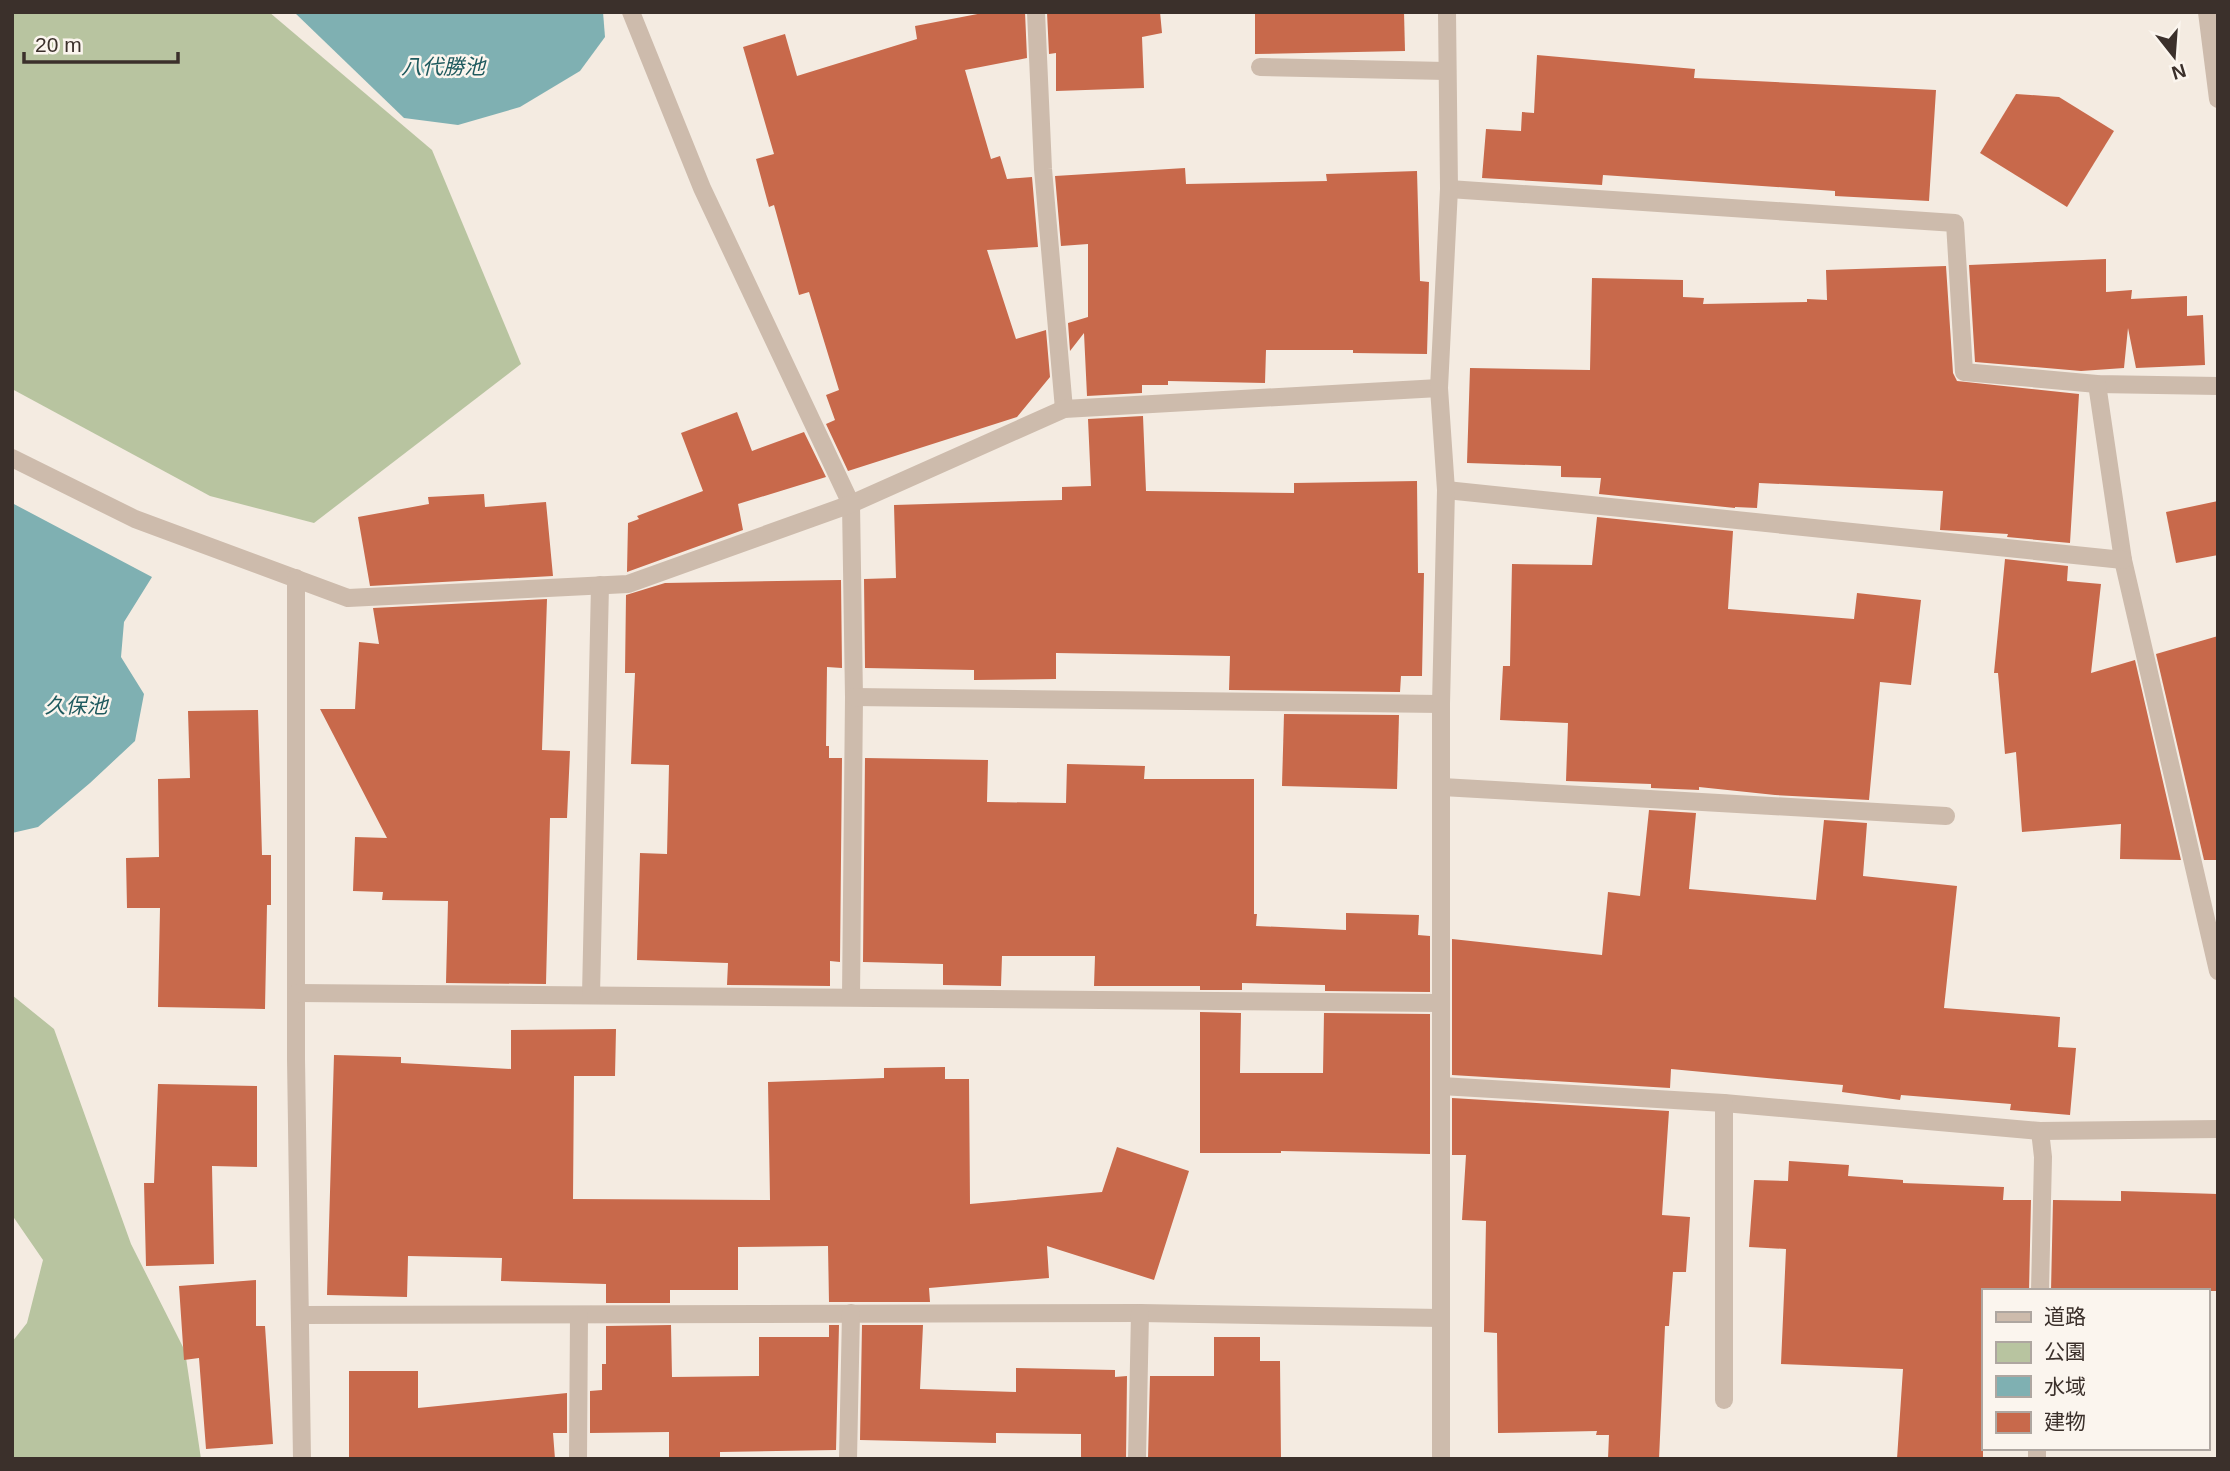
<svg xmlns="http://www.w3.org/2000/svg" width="2230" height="1471" font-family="Arial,'Noto Sans JP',sans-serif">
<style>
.green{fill:#b8c4a0}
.water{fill:#7fb0b2}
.building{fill:#c8694b}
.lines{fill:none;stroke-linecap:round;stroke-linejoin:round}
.minor{stroke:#cdbbac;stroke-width:18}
.labels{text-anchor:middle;stroke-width:5;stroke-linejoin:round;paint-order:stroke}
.water-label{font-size:21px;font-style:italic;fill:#1f5a5e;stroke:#fbf5ee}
</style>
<rect width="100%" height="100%" fill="#f4ebe1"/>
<!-- green -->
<g class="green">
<polygon points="12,12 269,12 432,150 521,364 314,523 210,496 12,389"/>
<polygon points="12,995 54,1029 131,1244 185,1351 201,1459 12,1459 12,1342 27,1323 43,1260 12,1215"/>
</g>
<!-- water -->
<g class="water">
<polygon points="294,12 603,12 605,37 580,71 520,107 458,125 404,118"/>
<polygon points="12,503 152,577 124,622 121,657 144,694 135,741 90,783 38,827 12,833"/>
</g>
<!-- building -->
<g class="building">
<polygon points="988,12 1025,12 1027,58 965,70 991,159 1000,156 1007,179 1032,177 1038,247 987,250 1016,339 1046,330 1050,377 1017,417 848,471 826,424 835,420 826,395 839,390 809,292 799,295 774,205 769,207 756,159 774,154 743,47 785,34 797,76 917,39 915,26"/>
<polygon points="1047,12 1160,12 1162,33 1142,37 1144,88 1056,91 1056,53 1049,54"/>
<polygon points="1255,12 1404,12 1405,51 1255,54"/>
<polygon points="1537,55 1695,69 1694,78 1936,90 1929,201 1835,196 1835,191 1603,175 1602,185 1482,178 1486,129 1521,131 1522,112 1534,113"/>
<polygon points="2016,94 2059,97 2114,131 2067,207 1980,153"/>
<polygon points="1185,168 1186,184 1327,181 1326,174 1417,171 1420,281 1429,282 1427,354 1353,353 1353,350 1266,350 1265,383 1168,381 1168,385 1142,385 1142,393 1087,396 1084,333 1070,351 1068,323 1088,317 1088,244 1061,246 1055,176"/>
<polygon points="2106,259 2106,292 2132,290 2131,299 2187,296 2187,316 2203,315 2205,365 2136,368 2128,328 2124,368 2081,371 1975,362 1969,265"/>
<polygon points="1946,266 1953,373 1957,381 2079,394 2070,543 2007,537 2008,534 1940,530 1943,491 1759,483 1757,508 1735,507 1735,508 1599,494 1601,478 1561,477 1561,466 1467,463 1470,368 1590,370 1592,278 1683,280 1683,297 1704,298 1703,304 1807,302 1807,299 1827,300 1826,270"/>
<polygon points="737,412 752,451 804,432 826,477 738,504 743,530 627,572 628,523 639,519 637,516 703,491 681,433"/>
<polygon points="1143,416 1146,491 1294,493 1294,483 1417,481 1418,573 1424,573 1422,676 1401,676 1400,692 1229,690 1230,656 1056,653 1056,679 974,680 974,670 865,668 864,579 896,578 894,505 1062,500 1062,487 1091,486 1088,419"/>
<polygon points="484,494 485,507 546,502 553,576 370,586 358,517 429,504 428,497"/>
<polygon points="2218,501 2218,555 2176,563 2166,512"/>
<polygon points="1597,517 1733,531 1728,609 1854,619 1857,593 1921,600 1911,685 1880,682 1869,800 1775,795 1699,787 1699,790 1651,788 1651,784 1566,781 1568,723 1500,720 1503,666 1510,666 1512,564 1592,565"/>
<polygon points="2005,559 2068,566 2067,581 2101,584 2091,673 2135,660 2181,860 2120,859 2121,824 2022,832 2016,752 2005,754 1998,673 1994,673"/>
<polygon points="841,580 842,668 827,667 826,746 829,746 829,758 842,758 840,962 830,961 830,986 727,985 728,963 637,960 640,853 667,854 669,765 631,764 635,673 625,673 626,595 665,583"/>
<polygon points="547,599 542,750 570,751 567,818 550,818 546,984 446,983 448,901 382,900 383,892 353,891 355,837 387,838 320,709 355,709 359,642 379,644 373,608"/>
<polygon points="2218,636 2218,860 2204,860 2156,654"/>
<polygon points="258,710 262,855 271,855 271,905 267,905 265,1009 158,1007 160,908 127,908 126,858 159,857 158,779 190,778 188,711"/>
<polygon points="1284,714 1399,715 1397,789 1282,786"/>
<polygon points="865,758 988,760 987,802 1066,803 1067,764 1145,766 1144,779 1254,779 1254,914 1257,914 1256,926 1346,930 1346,913 1419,915 1418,935 1430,936 1430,992 1325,991 1325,985 1242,983 1242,990 1200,990 1200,986 1094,986 1095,956 1002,956 1001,986 943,985 943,964 863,962"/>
<polygon points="1649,810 1696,813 1689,889 1816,900 1824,820 1867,823 1863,876 1957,886 1944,1008 2060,1017 2058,1047 2076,1048 2070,1115 2010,1110 2011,1104 1901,1095 1900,1100 1842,1092 1843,1085 1671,1069 1670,1088 1452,1075 1452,939 1602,955 1608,892 1640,896"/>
<polygon points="1200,1012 1241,1013 1240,1073 1323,1073 1324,1013 1430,1014 1430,1154 1281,1151 1281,1153 1200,1153"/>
<polygon points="616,1029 615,1076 574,1076 573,1199 770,1200 768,1082 884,1078 884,1068 945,1067 945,1079 969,1079 970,1204 1102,1192 1117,1147 1189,1171 1154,1280 1047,1246 1049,1278 929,1288 930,1302 829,1302 828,1246 738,1247 738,1290 670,1290 670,1303 606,1303 606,1284 501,1281 502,1258 408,1256 407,1297 327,1295 334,1055 401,1057 401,1063 511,1069 511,1030"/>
<polygon points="158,1084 257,1086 257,1167 212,1166 214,1264 146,1266 144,1183 154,1183"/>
<polygon points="1452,1098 1669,1111 1662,1215 1690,1217 1686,1272 1673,1272 1669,1326 1665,1326 1659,1459 1608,1459 1609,1435 1596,1435 1597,1431 1498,1433 1497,1333 1484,1332 1486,1221 1462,1220 1466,1155 1452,1155"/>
<polygon points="1789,1161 1849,1165 1848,1176 1903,1180 1903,1183 2004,1187 2003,1200 2031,1200 2029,1291 1983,1291 1983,1459 1897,1459 1903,1369 1781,1364 1786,1249 1749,1247 1754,1180 1788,1181"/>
<polygon points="2121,1191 2218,1194 2218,1291 2051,1291 2053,1200 2121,1201"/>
<polygon points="256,1280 256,1326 265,1326 273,1444 206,1449 199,1358 184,1360 179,1286"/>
<polygon points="671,1325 672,1377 759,1376 759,1337 829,1337 829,1325 839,1325 836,1450 720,1452 720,1459 669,1459 669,1432 590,1433 590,1391 602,1390 602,1364 606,1364 606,1326"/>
<polygon points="862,1325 923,1325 920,1389 1016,1392 1016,1368 1115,1370 1115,1377 1127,1376 1126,1459 1081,1459 1081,1434 996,1433 996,1443 860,1440"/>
<polygon points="1214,1337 1260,1337 1260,1361 1280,1361 1281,1459 1148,1459 1150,1376 1214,1376"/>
<polygon points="349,1371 418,1371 418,1408 567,1393 567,1433 553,1433 555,1459 349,1459"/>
</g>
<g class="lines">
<!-- minor -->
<g class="minor">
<polyline points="631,12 702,188 851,504 854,697 851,997"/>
<polyline points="1036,12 1043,169 1064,409"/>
<polyline points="2207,12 2218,99"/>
<polyline points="1260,67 1446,71"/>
<polyline points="1449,189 1955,223 1964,372 2097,384 2218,386"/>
<polyline points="2097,384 2123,560 2218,971"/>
<polyline points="12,458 135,519 348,598 628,584 851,504 1064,409 1439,388"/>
<polyline points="1446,490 2123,560"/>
<polyline points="296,578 296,1059 302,1459"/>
<polyline points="854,697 1441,704"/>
<polyline points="1442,787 1946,816"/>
<polyline points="297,993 1440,1003"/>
<polyline points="591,995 600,585"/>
<polyline points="1441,1086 1724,1103 2040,1131 2218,1129"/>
<polyline points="1724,1103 1724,1400"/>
<polyline points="2040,1291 2043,1157 2040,1131"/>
<polyline points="300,1315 1140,1313 1441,1318"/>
<polyline points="2037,1448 2037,1459"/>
<polyline points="578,1459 579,1315"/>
<polyline points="848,1459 851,1313"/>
<polyline points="1137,1459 1140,1313"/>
<polyline points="1441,1459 1441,704 1446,490 1439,388 1449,189 1447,12"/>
</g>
</g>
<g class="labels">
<!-- water labels -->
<g class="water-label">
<text x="443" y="74">八代勝池</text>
<text x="76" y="713">久保池</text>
</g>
</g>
<!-- border -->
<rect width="2230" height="1471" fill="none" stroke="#3b302b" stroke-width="28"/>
<!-- legend -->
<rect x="1982" y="1289" width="228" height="161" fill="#fbf5ee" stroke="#aea6a0" stroke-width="2"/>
<rect x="1996" y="1312" width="35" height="10" fill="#cdbbac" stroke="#aea6a0" stroke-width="2"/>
<text x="2044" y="1324" font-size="21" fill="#3b302b">道路</text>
<rect x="1996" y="1342" width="35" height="21" fill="#b8c4a0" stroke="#aea6a0" stroke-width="2"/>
<text x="2044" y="1359" font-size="21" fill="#3b302b">公園</text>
<rect x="1996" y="1376" width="35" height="21" fill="#7fb0b2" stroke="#aea6a0" stroke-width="2"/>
<text x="2044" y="1394" font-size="21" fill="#3b302b">水域</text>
<rect x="1996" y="1412" width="35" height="21" fill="#c8694b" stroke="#aea6a0" stroke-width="2"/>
<text x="2044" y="1429" font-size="21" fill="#3b302b">建物</text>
<!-- north arrow -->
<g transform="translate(2174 56) rotate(163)" stroke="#fbf5ee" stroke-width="5" paint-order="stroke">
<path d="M0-5L12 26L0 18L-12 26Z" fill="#3b302b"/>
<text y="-10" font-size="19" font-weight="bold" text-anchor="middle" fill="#3b302b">N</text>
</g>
<!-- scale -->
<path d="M24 52v10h154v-10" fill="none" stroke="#3b302b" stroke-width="3.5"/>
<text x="35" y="52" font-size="21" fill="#3b302b" stroke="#fbf5ee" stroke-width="5" paint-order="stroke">20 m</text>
</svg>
